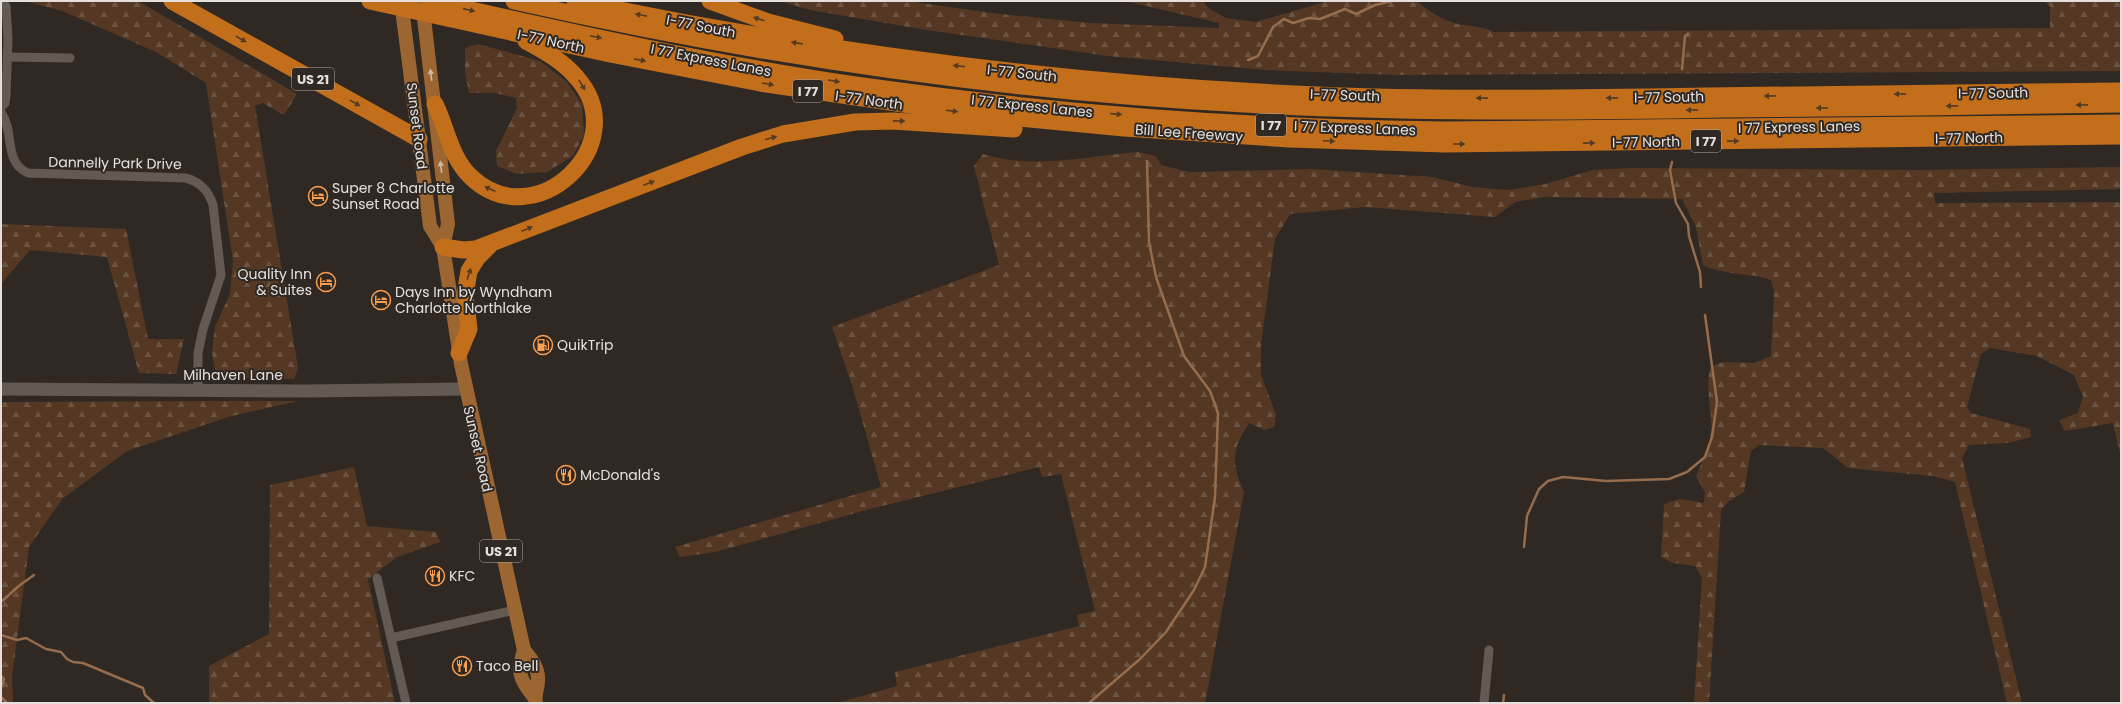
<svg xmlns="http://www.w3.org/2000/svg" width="2122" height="704" font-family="Poppins,sans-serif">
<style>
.forest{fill:url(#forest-firs)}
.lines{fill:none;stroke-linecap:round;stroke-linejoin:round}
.stream{stroke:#956d4e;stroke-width:2.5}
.street{stroke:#635a54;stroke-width:9}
.secondary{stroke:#635a54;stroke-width:13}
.primary{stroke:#9c6632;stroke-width:14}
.highway{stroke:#c26e1b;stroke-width:17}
.oneway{fill:#543a21}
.oneway2{fill:#cfbbaa}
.labels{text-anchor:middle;stroke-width:4;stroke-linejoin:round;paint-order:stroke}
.shield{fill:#302923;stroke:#afa9a5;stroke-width:1}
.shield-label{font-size:13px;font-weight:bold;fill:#e5e0dd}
.street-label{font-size:14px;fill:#e5e0dd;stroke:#302923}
.poi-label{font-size:14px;fill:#e5e0dd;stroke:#302923;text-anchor:start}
</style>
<defs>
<pattern id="forest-firs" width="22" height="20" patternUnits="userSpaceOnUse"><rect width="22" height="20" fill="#543823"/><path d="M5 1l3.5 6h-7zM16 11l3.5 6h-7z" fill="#6c5442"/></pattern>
</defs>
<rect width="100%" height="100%" fill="#302923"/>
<!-- forest -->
<g class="forest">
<polygon points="25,1 138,1 297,94 284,115 263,103 255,106 298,368 294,379 216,377 212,352 215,327 230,294 233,261 206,83 156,52 62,11"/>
<path d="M780,1H907L992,13L1090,23L1219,28V23L1125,1H1203L1208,8L1226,18L1256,22L1328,1H1417C1427,10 1441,19 1454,23C1468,27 1481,25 1493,32L2050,28V7L2045,1H2121V71L1399,75L1265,70L1108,56L927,30L810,10Z"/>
<polygon points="478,44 540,61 567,82 582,104 584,135 573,156 547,172 517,174 497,166 496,151 517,108 516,98 495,93 469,93 465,72 465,48"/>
<path d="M1138,152L1156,156L1161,165L1189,172L1312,169L1431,177L1473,187L1509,190L1545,184L1593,170L1631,168L1913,170L2121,167V189L1934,193L1935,203L2121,202V457L2113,423L2065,431L2059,420L2078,413L2083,396L2074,375L2037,356L1990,348L1981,354L1967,407L1971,413L2030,429L2031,437L2008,443L1969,445L1962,458L2022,703H2007L1955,482L1933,476L1848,468L1823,448L1759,445L1751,451L1744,492L1729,501L1721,510L1709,703H1694L1702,578L1695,566L1673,563L1661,557L1664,504L1680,499L1704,503L1705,492L1696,477C1700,465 1708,452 1710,439C1715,415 1703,390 1711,366L1723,362L1754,363L1771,356L1774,291L1771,280C1749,272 1725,276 1703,265L1696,227L1682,199L1544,197L1515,202L1495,217L1365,207L1290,214L1275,239L1261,344V375L1276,415L1274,427L1265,430L1249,423C1231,451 1231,462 1244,492L1205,703H837L897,686L895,672L1079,626L1077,615L1095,611L1061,474L1042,477L1039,467L870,509L715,552L680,557L675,547L881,487L852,385L832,327L999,265L974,166L983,154C1034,170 1087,156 1138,152Z"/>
<polygon points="1,224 126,229 148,339 184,339 176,374 139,373 107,257 30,250 1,284"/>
<polygon points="226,401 298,401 228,417 127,451 62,499 29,547 12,677 13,703 1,703 1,402"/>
<polygon points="354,467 367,526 436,532 440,542 397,557 368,579 395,703 209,703 209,666 269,634 270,485"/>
</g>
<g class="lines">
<!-- stream -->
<g class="stream">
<polyline points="1248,60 1258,56 1273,27 1284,19 1293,23 1309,18 1320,19 1345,9 1356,14 1375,5 1392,1"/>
<polyline points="1682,69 1685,36 1688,34"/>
<polyline points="1672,162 1670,170 1676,203 1688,224 1689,236 1700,272 1701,287"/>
<polyline points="1524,547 1527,516 1539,489 1548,481 1563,477 1606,481 1669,479 1687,472 1705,457 1712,437 1717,402 1705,315"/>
<polyline points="1,602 20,585 34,575"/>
<polyline points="1,635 17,640 26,638 46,649 61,652 67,659 73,662 83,663 143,688 145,695 154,703"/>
<polyline points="1,676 4,679 1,688"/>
<polyline points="1,697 7,703"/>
<polyline points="1089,703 1140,659 1166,632 1194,590 1205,567 1215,497 1218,413 1210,391 1184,356 1156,277 1149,242 1147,161"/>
<polyline points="1503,703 1504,695"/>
</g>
<!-- street -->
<g class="street">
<polyline points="1,3 6,6 8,39 6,95 5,103 1,107"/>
<polyline points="7,57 70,58"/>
<path d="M1,112C15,132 3,162 28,173L185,178C199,181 209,191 213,205L221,275L203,329L198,353V390"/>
<polyline points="377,578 406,703"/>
<polyline points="391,638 515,610"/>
<polyline points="1484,703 1489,650"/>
</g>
<!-- secondary -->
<polyline class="secondary" points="1,389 307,391 465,389"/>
<!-- primary -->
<g class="primary">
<polyline points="401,1 430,226 443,247"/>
<path d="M422,1L448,224L443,247L461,364L524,650C531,658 539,668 538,681C538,689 534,695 536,703"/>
<path d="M524,650C517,672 519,679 534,697"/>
</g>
<!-- highway -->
<g class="highway">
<polyline points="172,1 419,139"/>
<polyline points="370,1 610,54 760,83 965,113 1124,128 1290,139 1444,144 2121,136"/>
<path d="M431,1C577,34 722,66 870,87C1060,114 1252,128 1444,130L2121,123"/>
<path d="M514,1C754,55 998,91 1244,104C1404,113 1563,112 1723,109C1856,108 1988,106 2121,104"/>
<path d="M575,1C827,54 1083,86 1341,96C1463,100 1585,98 1707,96C1845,95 1983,93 2121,91"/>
<polyline points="710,1 768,22 835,39"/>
<path d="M435,104C447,128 450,157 471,177C535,238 635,144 577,78C563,61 544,51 526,41"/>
<polyline points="443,247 463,250 476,249 742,147 783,134 855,122 893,121 1014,129"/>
<polyline points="459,353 469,329 465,295 469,271 477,258 490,245"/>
</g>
</g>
<!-- one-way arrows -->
<defs><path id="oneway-solid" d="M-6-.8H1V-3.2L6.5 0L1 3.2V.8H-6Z"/></defs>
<g class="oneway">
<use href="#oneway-solid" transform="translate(469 10) rotate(13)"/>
<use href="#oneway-solid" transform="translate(641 15) rotate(-169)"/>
<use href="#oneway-solid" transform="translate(759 19) rotate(-162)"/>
<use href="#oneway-solid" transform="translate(596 37) rotate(12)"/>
<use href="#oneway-solid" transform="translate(241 39) rotate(29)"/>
<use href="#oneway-solid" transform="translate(797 43) rotate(-171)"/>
<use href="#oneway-solid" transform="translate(640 60) rotate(11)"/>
<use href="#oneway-solid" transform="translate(959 66) rotate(-173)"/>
<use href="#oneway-solid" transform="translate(834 81) rotate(9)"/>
<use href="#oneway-solid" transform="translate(768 84) rotate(10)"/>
<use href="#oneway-solid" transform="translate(582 85) rotate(59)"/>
<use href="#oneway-solid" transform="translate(1900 94) rotate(179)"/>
<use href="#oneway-solid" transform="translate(1770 96) rotate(179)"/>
<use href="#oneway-solid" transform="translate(1482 98) rotate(-179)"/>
<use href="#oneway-solid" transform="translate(1612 98) rotate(179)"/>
<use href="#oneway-solid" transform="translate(355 103) rotate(29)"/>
<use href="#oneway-solid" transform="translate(2082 105) rotate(179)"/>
<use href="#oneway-solid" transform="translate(1952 106) rotate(179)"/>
<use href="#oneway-solid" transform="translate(1822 108) rotate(179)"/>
<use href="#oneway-solid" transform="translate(1692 110) rotate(179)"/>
<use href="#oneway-solid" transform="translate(952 111) rotate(7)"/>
<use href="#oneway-solid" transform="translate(1116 114) rotate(5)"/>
<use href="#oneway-solid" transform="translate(899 121) rotate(1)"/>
<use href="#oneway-solid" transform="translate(771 138) rotate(-16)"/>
<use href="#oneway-solid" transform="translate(1329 141) rotate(2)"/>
<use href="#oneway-solid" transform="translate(1733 141) rotate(-1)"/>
<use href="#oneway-solid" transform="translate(1589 143) rotate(-1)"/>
<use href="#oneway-solid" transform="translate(1459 144)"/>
<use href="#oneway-solid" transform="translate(649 183) rotate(-21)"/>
<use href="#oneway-solid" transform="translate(490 189) rotate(-155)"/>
<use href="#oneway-solid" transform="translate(527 229) rotate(-22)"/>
<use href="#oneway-solid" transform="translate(469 274) rotate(-72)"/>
</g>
<g class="oneway2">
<use href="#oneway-solid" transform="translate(431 75) rotate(-97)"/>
<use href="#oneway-solid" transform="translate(441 167) rotate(-97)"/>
</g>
<!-- icons -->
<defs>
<symbol id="hotel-ring" viewBox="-11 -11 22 22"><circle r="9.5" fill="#302923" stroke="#fb9e50" stroke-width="1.5"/><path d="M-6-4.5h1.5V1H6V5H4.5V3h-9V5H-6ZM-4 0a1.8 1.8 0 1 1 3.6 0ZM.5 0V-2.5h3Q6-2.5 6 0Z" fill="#fb9e50"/></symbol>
<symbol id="fuel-ring" viewBox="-11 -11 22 22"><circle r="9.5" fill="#302923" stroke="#fb9e50" stroke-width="1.5"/><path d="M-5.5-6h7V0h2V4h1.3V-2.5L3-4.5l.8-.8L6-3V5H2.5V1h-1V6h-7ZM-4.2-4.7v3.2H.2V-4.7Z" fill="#fb9e50"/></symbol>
<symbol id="restaurant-ring" viewBox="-11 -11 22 22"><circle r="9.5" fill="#302923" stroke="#fb9e50" stroke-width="1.5"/><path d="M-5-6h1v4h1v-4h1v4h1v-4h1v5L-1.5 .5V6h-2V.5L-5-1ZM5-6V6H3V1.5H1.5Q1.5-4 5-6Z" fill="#fb9e50"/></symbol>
</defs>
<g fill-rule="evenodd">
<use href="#hotel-ring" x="307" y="185" width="22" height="22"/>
<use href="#hotel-ring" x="315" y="271" width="22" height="22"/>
<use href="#hotel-ring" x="370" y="289" width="22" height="22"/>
<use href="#fuel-ring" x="532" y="334" width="22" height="22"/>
<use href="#restaurant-ring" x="555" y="464" width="22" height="22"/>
<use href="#restaurant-ring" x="424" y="565" width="22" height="22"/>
<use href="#restaurant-ring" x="451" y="655" width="22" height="22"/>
</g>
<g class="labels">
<!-- shield labels -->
<g class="shield">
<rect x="292" y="68" width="42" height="22" rx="3"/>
<rect x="793" y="80" width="30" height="22" rx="3"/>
<rect x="1256" y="114" width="30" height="22" rx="3"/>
<rect x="1691" y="130" width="30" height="22" rx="3"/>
<rect x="480" y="540" width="42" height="22" rx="3"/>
</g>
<g class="shield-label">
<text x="313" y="84">US 21</text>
<text x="808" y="96">I 77</text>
<text x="1271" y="130">I 77</text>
<text x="1706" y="146">I 77</text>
<text x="501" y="556">US 21</text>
</g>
<!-- street labels -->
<g class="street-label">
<text transform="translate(701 26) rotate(11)" y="5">I-77 South</text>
<text transform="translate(551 41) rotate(12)" y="5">I-77 North</text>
<text transform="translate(711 60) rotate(11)" y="5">I 77 Express Lanes</text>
<text transform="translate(1022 73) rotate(6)" y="5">I-77 South</text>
<text transform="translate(1993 93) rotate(-1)" y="5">I-77 South</text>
<text transform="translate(1345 95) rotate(2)" y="5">I-77 South</text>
<text transform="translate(1669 97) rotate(-1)" y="5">I-77 South</text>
<text transform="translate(869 100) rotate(8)" y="5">I-77 North</text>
<text transform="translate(1032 106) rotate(6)" y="5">I 77 Express Lanes</text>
<text transform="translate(417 126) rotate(83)" y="5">Sunset Road</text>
<text transform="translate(1799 127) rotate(-1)" y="5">I 77 Express Lanes</text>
<text transform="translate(1355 128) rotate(2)" y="5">I 77 Express Lanes</text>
<text transform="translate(1189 133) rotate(4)" y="5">Bill Lee Freeway</text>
<text transform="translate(1969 138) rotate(-1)" y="5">I-77 North</text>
<text transform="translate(1646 142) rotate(-1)" y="5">I-77 North</text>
<text transform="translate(115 163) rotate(1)" y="5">Dannelly Park Drive</text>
<text x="233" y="380">Milhaven Lane</text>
<text transform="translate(478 449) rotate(77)" y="5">Sunset Road</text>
</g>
<!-- poi labels -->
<g class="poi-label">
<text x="332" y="193">Super 8 Charlotte<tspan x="332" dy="16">Sunset Road</tspan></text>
<text x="312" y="279" text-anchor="end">Quality Inn<tspan x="312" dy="16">&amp; Suites</tspan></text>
<text x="395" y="297">Days Inn by Wyndham<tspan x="395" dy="16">Charlotte Northlake</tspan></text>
<text x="557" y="350">QuikTrip</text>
<text x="580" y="480">McDonald's</text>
<text x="449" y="581">KFC</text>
<text x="476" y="671">Taco Bell</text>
</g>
</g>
<!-- border -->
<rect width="2122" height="704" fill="none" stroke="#e5e0dd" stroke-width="4"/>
</svg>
